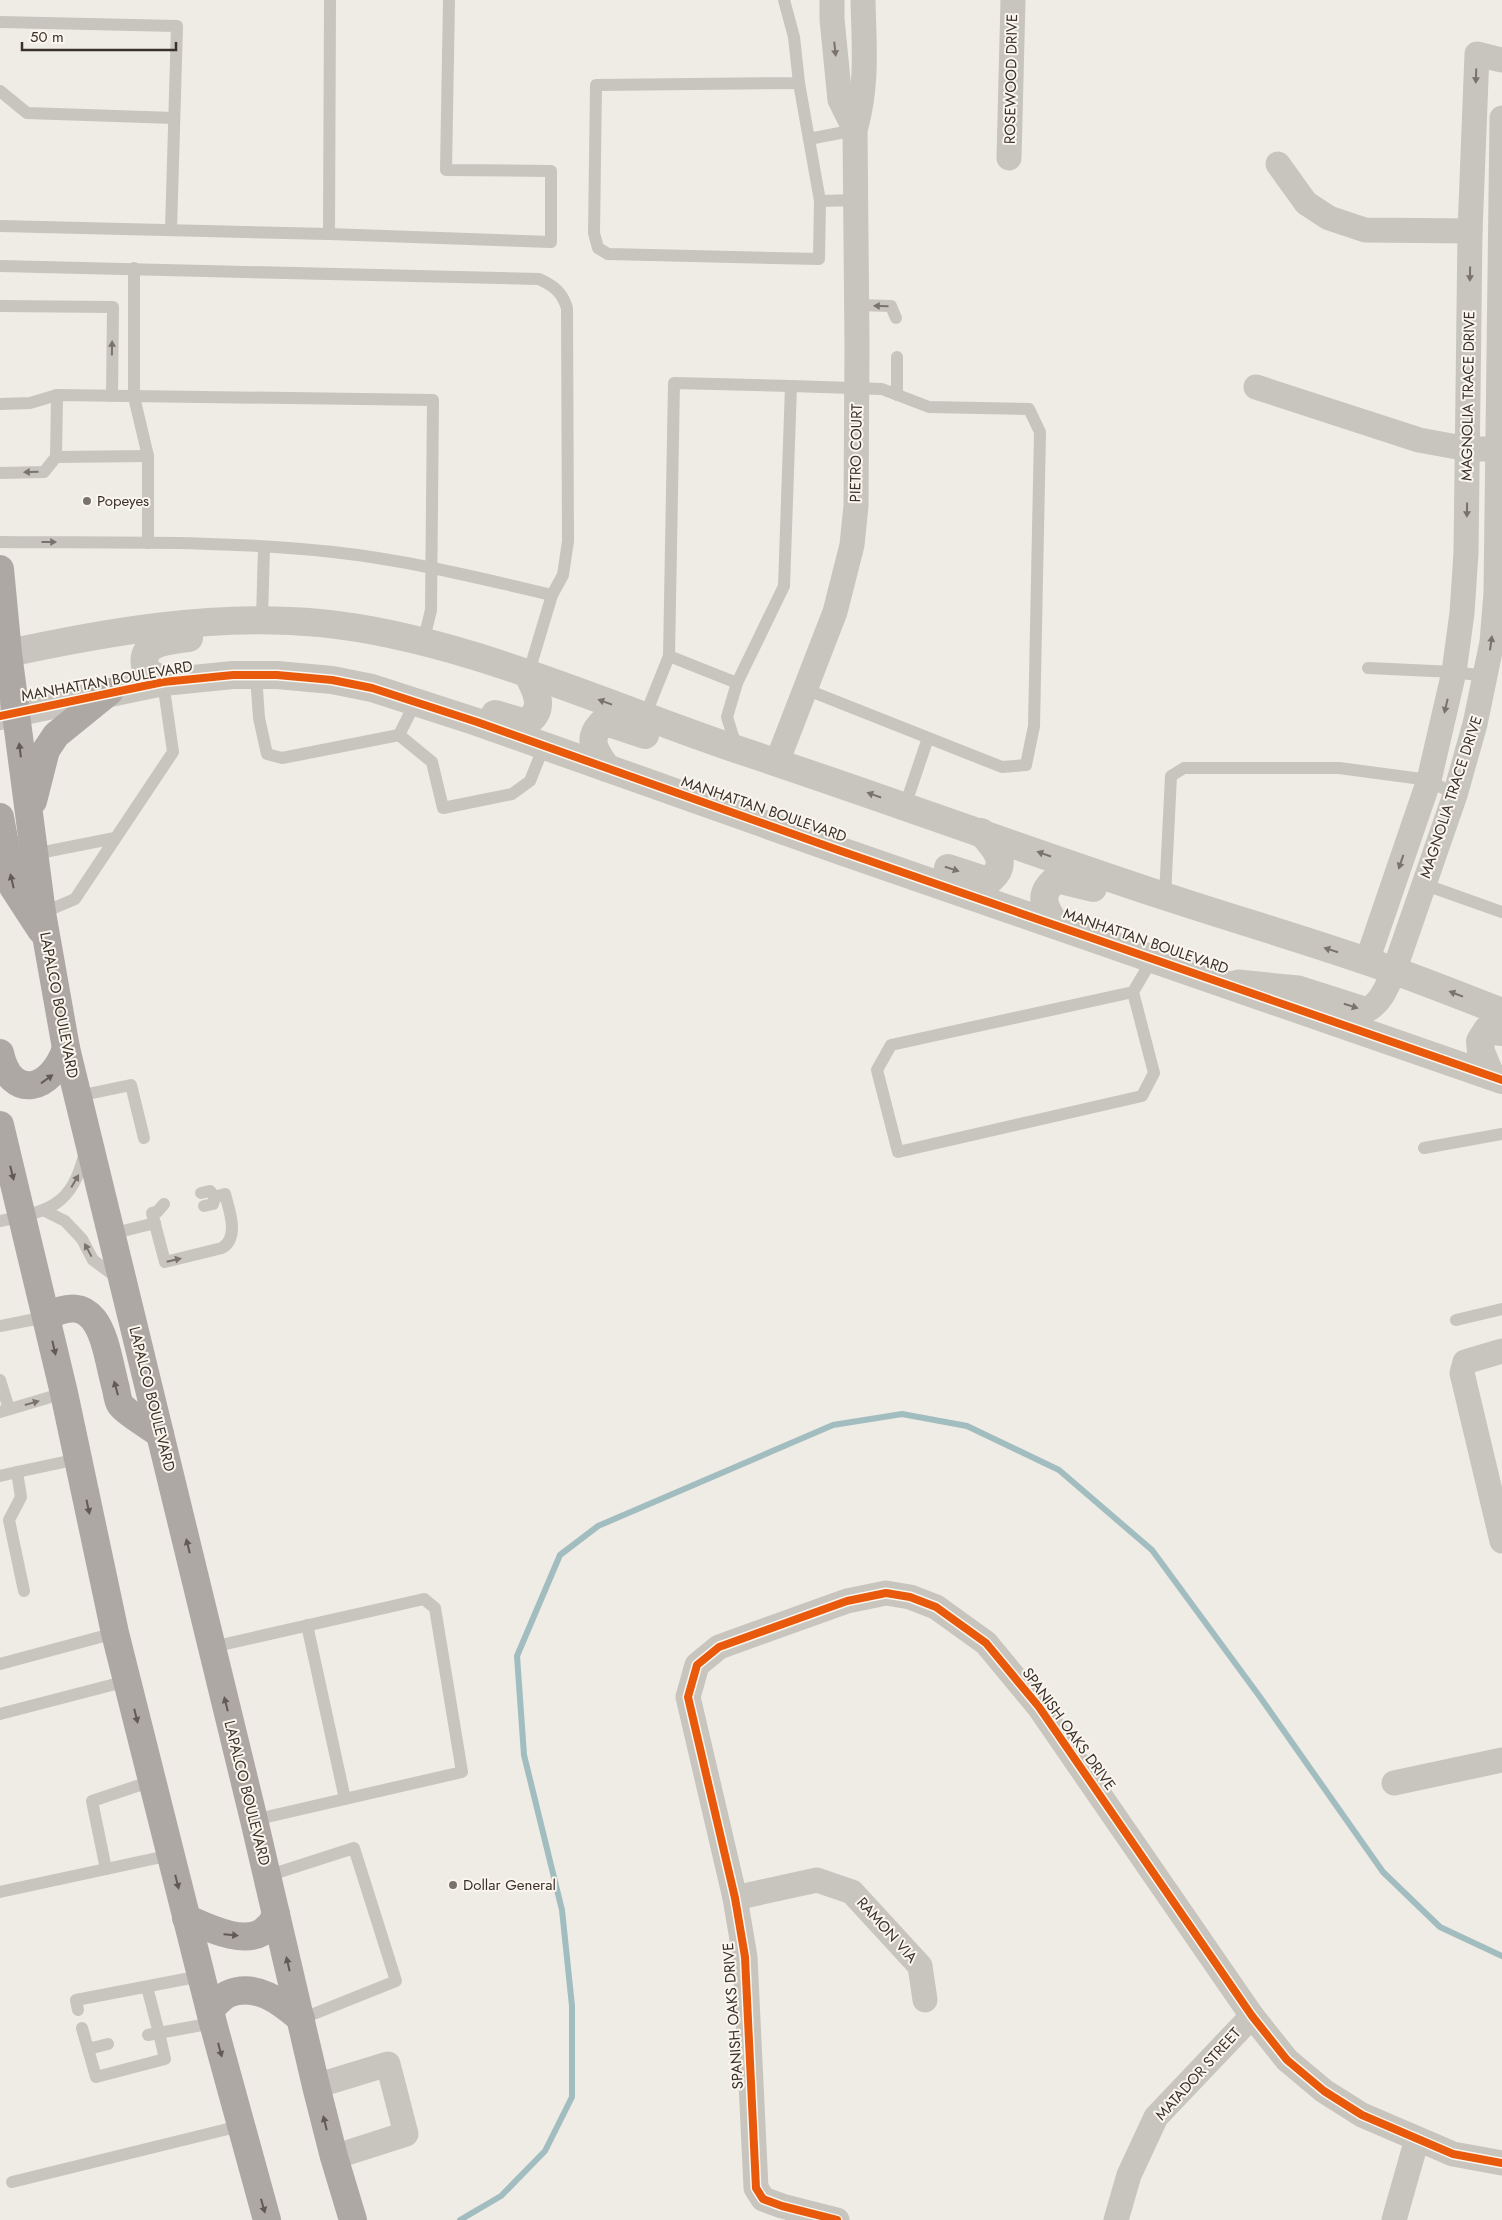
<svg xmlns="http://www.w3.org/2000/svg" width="1502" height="2220" font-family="Jost,sans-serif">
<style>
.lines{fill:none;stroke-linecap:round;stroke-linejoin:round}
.stream{stroke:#a2bdbf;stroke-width:6}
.service{stroke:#c8c4be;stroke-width:12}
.minor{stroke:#c8c4be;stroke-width:25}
.tertiary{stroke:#c8c4be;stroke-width:28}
.primary{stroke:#ada8a3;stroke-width:28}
.cycleway-casing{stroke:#faf6ee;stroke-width:11}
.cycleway{stroke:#e8590c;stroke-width:8}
.oneway{fill:#7a736d}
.oneway2{fill:#625b55}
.poi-dot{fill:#79726c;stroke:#faf6ee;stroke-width:2}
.labels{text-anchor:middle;stroke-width:4;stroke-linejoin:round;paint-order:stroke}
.street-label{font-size:15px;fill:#3a312b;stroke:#faf6ee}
.poi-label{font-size:15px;fill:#3a312b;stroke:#faf6ee;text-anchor:start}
</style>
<rect width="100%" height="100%" fill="#efebe5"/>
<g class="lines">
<!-- stream -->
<polyline class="stream" points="460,2220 501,2196 545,2151 572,2097 572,2006 562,1910 524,1755 517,1656 560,1555 598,1526 833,1425 902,1414 967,1426 1059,1470 1152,1550 1260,1697 1383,1872 1440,1927 1502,1956"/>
<!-- service -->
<g class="service">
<polyline points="330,0 329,234 551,242 551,171 446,170 449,0"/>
<polyline points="784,0 794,37 799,83 596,85 594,233 598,248 608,254 819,259 820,201 856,200"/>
<polyline points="0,22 177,26 171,230"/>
<polyline points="799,83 820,201"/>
<polyline points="0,91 27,113 174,118"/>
<polyline points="809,139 855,130"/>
<polyline points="0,226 329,234"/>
<path d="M0,266L539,279C554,286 562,292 567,308L568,541L563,575L552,595"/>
<polyline points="134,268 134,397 148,456 148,543"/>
<polyline points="857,305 891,306 896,318"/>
<polyline points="0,306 113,307 112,396"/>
<polyline points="897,395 897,357"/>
<polyline points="0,404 30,403 57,395"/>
<polyline points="148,456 56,457 57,395 433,400 431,610 423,643"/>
<polyline points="0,473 44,472 56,457"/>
<path d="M0,542C111,543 223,540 333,552C407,560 479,578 552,595L528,675"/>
<polyline points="262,619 264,547"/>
<polyline points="669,656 674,383 791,386"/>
<polyline points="1368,668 1454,672 1486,676"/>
<polyline points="256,675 259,718 267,754 282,758 399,735 415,703"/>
<polyline points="737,683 784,586 791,386 882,389 929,407 1029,409 1040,432 1034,726 1026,765 1002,767 805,689"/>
<polyline points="645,716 669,656 737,683 727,717 737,749"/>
<polyline points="399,735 432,762 443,808 512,794 530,781 544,746"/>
<polyline points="905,806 928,738"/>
<polyline points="34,854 115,838"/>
<polyline points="1423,884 1502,912"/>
<polyline points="1165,896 1171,776 1184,768 1339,768 1429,780 1455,795"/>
<polyline points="42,913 75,899 173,752 163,682"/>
<polyline points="1133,992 891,1045 877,1070 898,1152 1142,1096 1154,1073 1133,992 1153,958"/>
<polyline points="78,1096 131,1085 144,1138"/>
<polyline points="1424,1148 1502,1134"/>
<polyline points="201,1193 210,1191 215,1197"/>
<path d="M164,1204L157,1212L152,1213L165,1262L222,1248C240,1237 229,1210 225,1194L215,1197"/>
<polyline points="204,1206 213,1204 215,1197"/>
<polyline points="45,1211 65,1221 82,1239 93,1260 119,1279"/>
<path d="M0,1221C50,1211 72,1206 85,1152"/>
<polyline points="111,1234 155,1223"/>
<polyline points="1456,1320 1502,1309"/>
<polyline points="0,1326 46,1317"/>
<polyline points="0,1380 9,1409"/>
<polyline points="0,1412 64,1393"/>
<polyline points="0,1476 17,1472"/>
<polyline points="24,1591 9,1520 21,1497 17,1472 78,1459"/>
<polyline points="307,1625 345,1799"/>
<polyline points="212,1647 424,1599 435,1608 462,1772 254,1820"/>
<polyline points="0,1664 115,1633"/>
<polyline points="0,1714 127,1681"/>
<polyline points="106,1869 92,1801 152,1781"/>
<polyline points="267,1876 354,1848 396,1981 301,2019"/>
<polyline points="0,1892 171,1855"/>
<polyline points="147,1987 159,2033 148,2035"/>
<polyline points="78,2010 76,2000 201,1976"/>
<polyline points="82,2028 96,2077 165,2059 159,2033 213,2023"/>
<polyline points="88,2049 108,2044"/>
<polyline points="12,2182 240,2126"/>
</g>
<!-- minor -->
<g class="minor">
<polyline points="832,0 832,19 840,100 855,130"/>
<polyline points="1009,158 1013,0"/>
<polyline points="1278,164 1306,203 1329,218 1365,230 1470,231"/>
<polyline points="1256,387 1419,440 1468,449 1485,449"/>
<path d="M777,762L835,612L852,545L856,506L857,346L855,130C868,85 864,46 863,0"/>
<polyline points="1367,961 1429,780 1454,672 1462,613 1466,553 1470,231 1477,54 1502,60"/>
<path d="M1238,982L1298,988L1367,1010C1382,1002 1387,986 1394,971L1455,795L1475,724L1492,642L1496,593L1502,118"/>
<polyline points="1502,1351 1465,1362 1462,1373 1502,1541"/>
<polyline points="1394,1783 1502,1760"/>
<polyline points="735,1898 817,1880 852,1892 920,1966 925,2000"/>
<polyline points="316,2086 388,2064 406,2134 334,2157"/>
<polyline points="837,2220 782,2206 763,2199 756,2188 745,1957 735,1898 688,1697 697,1665 719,1647 847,1601 886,1593 910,1597 936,1607 986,1643 1039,1707 1252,2016 1287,2060 1324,2091 1362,2115 1453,2154 1502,2163"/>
<polyline points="1116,2220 1129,2175 1156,2117 1252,2016"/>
<polyline points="1394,2220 1417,2139"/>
</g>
<!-- tertiary -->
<g class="tertiary">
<path d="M0,655C105,632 212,613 320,623C462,637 607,706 742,751C884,798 1024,850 1167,897C1234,919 1302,939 1369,962C1414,977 1458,995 1502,1012"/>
<path d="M163,682L146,670C137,641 169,641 189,638"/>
<path d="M495,714L526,723C546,710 537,692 528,675"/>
<polyline points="0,716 163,682 233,675 277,675 332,680 372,688 477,722 838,850 1502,1080"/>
<path d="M607,768C596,753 586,740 601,724H612L645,735"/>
<path d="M948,868L982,879H991C1010,862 994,847 981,832"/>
<path d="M1056,925C1044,907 1037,895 1056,879L1093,888"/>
<polyline points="1491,1076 1481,1052 1480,1041 1487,1030 1502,1032"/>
</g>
<!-- primary -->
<g class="primary">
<polyline points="0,569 8,653 42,913 66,1048 254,1820 316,2086 334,2157 353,2220"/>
<polyline points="33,801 46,750 56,735 109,692"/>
<polyline points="0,817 13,887 41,930"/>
<path d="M0,1053C11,1103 53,1090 66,1048"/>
<polyline points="0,1125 64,1393 115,1633 213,2023 267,2220"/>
<path d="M46,1317C101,1286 105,1347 115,1385C117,1391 117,1399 120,1404C124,1411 152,1428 160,1434"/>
<path d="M186,1918C206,1927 249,1949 268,1927C272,1924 274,1918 276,1914"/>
<path d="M210,2009C216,2004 222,1997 228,1994C256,1982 281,2002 301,2019"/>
</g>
<defs>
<g id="cycleway">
<polyline points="0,716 163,682 233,675 277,675 332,680 372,688 477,722 838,850 1502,1080"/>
<polyline points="837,2220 782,2206 763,2199 756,2188 745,1957 735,1898 688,1697 697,1665 719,1647 847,1601 886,1593 910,1597 936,1607 986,1643 1039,1707 1252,2016 1287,2060 1324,2091 1362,2115 1453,2154 1502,2163"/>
</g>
</defs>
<!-- cycleway casing -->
<use href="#cycleway" class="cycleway-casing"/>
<!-- cycleway -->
<use href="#cycleway" class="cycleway"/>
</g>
<!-- one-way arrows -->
<defs><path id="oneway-solid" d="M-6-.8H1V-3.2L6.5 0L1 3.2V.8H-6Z" transform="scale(1.25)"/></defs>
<g class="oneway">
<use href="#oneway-solid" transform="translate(835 49) rotate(84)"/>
<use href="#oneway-solid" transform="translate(1476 76) rotate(92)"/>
<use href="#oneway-solid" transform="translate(1470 274) rotate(91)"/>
<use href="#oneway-solid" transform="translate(881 306) rotate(-179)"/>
<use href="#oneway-solid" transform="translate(112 348) rotate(-89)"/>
<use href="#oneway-solid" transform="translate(31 472) rotate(178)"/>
<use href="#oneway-solid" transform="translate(1467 510) rotate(91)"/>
<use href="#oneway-solid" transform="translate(49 542)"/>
<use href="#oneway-solid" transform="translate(1491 643) rotate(-82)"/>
<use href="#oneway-solid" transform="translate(605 702) rotate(-160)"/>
<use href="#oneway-solid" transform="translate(1446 706) rotate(103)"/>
<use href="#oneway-solid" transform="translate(874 795) rotate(-161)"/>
<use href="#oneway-solid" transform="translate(1044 854) rotate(-161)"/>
<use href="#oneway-solid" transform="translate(1401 862) rotate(109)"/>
<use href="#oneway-solid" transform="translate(952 869) rotate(18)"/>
<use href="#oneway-solid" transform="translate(1331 950) rotate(-162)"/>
<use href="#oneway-solid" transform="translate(1456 994) rotate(-159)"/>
<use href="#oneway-solid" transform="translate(1351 1006) rotate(17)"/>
<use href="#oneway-solid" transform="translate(75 1181) rotate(-60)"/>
<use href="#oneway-solid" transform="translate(88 1250) rotate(-118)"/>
<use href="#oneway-solid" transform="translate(174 1260) rotate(-13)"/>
<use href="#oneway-solid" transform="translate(32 1403) rotate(-16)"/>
</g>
<g class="oneway2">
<use href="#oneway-solid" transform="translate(20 750) rotate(-97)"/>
<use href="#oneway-solid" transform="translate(12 881) rotate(-103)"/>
<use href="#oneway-solid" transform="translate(47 1079) rotate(-36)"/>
<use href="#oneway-solid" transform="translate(12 1173) rotate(76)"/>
<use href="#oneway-solid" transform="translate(54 1348) rotate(77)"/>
<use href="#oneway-solid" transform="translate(116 1388) rotate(-105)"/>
<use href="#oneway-solid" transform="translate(88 1507) rotate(78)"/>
<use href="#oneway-solid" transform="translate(188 1546) rotate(-104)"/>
<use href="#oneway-solid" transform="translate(226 1704) rotate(-104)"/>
<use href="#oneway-solid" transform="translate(136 1716) rotate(76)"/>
<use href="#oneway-solid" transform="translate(177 1882) rotate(76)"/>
<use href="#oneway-solid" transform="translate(231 1935) rotate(5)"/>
<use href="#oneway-solid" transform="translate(288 1964) rotate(-103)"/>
<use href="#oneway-solid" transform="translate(220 2050) rotate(75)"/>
<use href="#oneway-solid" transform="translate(325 2123) rotate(-104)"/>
<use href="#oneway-solid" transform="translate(263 2206) rotate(74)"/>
</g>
<!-- markers -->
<g class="poi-dot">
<circle cx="87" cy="501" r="5"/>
<circle cx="453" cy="1885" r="5"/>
</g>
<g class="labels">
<!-- street labels -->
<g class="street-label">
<text transform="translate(1011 79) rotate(-89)" y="5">ROSEWOOD DRIVE</text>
<text transform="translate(1468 396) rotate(-89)" y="5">MAGNOLIA TRACE DRIVE</text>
<text transform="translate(856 453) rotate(-89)" y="5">PIETRO COURT</text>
<text transform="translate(107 681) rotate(-10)" y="5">MANHATTAN BOULEVARD</text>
<text transform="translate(1451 797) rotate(-72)" y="5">MAGNOLIA TRACE DRIVE</text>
<text transform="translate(764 809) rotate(19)" y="5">MANHATTAN BOULEVARD</text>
<text transform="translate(1146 941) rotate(19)" y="5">MANHATTAN BOULEVARD</text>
<text transform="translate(59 1005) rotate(79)" y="5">LAPALCO BOULEVARD</text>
<text transform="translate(152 1399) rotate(76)" y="5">LAPALCO BOULEVARD</text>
<text transform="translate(1069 1729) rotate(54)" y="5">SPANISH OAKS DRIVE</text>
<text transform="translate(247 1793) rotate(76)" y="5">LAPALCO BOULEVARD</text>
<text transform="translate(887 1930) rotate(48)" y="5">RAMON VIA</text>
<text transform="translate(733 2016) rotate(-94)" y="5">SPANISH OAKS DRIVE</text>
<text transform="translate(1198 2074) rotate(-48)" y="5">MATADOR STREET</text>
</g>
<!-- poi labels -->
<g class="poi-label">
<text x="97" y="506">Popeyes</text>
<text x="463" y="1890">Dollar General</text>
</g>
</g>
<!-- scale -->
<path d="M22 42v8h154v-8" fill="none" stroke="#3a312b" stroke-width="2.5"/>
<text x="30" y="42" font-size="15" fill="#3a312b" stroke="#faf6ee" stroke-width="4" paint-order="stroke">50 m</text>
</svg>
